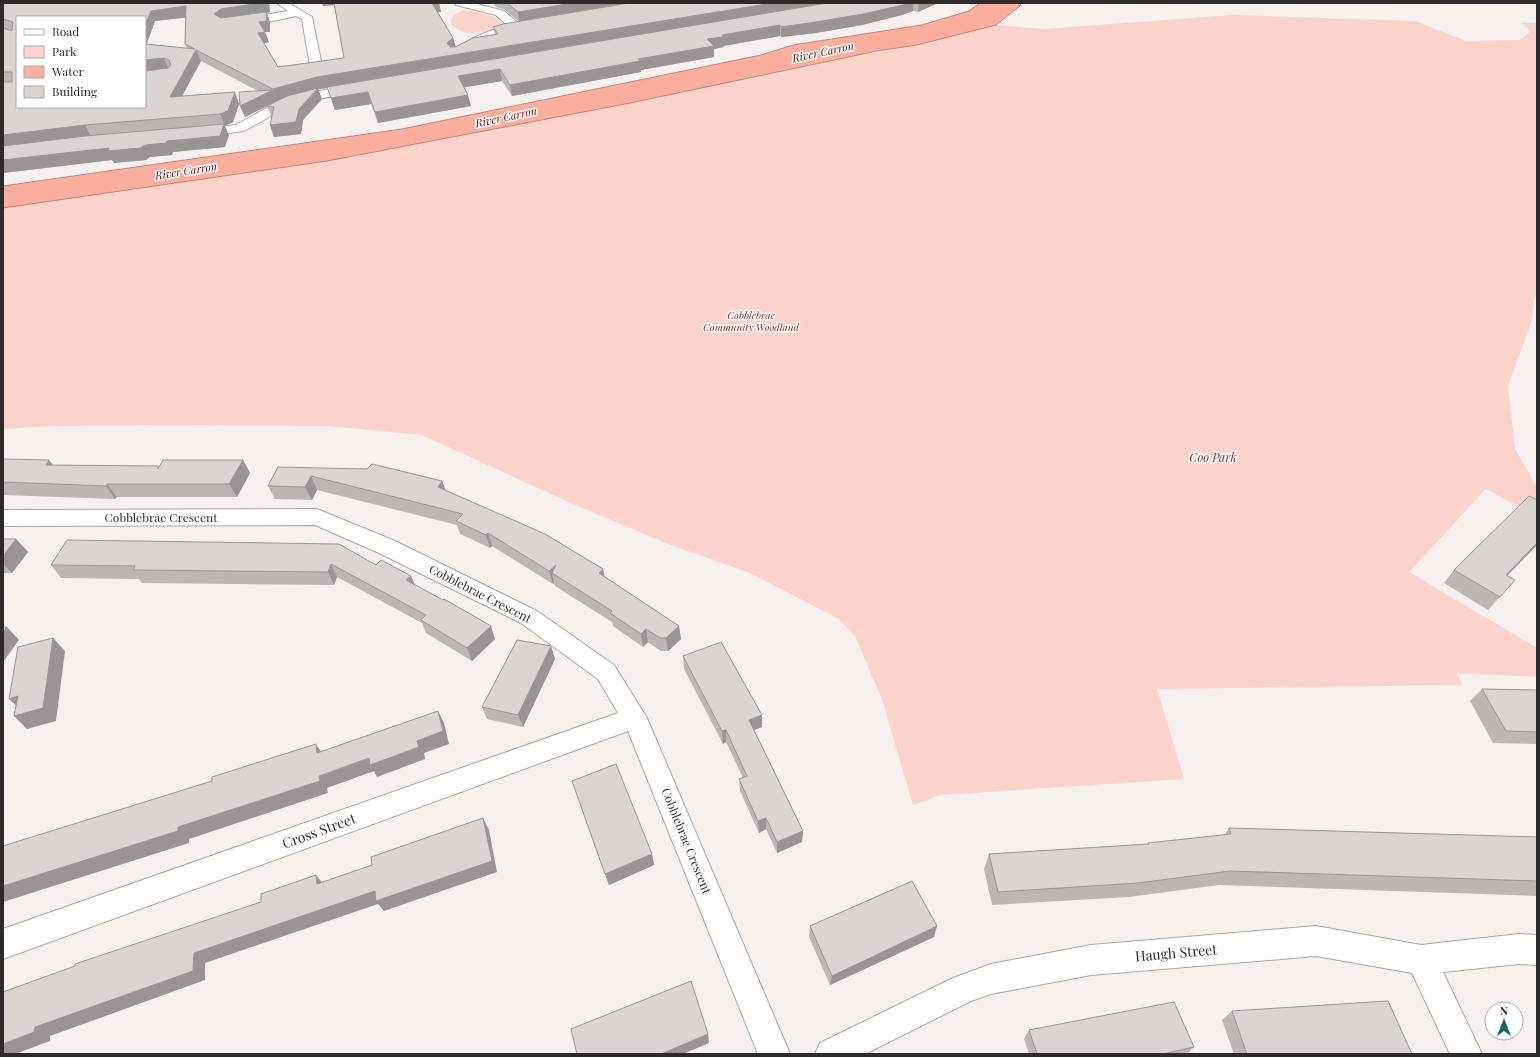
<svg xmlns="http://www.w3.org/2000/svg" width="1540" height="1057" font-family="'Playfair Display',serif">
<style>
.green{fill:#fbd3ca}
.water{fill:#fcae9e;stroke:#be867b}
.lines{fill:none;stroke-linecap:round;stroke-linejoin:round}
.minor-casing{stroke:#aaa6a4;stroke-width:2}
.minor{fill:#fff;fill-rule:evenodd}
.wall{fill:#bbb7b5;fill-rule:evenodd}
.shaded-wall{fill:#999594}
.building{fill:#dad5d3;stroke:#999594;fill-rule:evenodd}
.labels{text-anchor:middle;stroke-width:3;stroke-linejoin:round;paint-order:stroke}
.far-park-label{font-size:10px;font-style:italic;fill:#832a1b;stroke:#fff}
.far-water-label{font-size:11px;font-style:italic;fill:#630600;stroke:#fff}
.park-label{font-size:12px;font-style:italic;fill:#832a1b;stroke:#fff}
.street-label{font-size:12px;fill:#2c2a2a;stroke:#fff}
.near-street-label{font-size:14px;fill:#2c2a2a;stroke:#fff}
</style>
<rect width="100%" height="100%" fill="#f6f0ef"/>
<!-- green -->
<g class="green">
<path d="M463,10C476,12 491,13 501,22L500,26C484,34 466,37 452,25L451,20L454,15Z"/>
<polygon points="1233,15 1415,21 1466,41 1520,40 1531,31 1521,23 1537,23 1537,292 1534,300 1532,320 1508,386 1515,449 1537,487 1537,516 1486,489 1409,572 1537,648 1537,677 1457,673 1462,685 1157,689 1184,779 940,795 913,805 882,699 855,636 839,619 750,573 671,545 575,505 422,435 328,426 171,425 53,426 3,429 3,208 150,186 917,45 996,25 1044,29"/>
</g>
<!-- water -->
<polygon class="water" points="980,3 1021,3 1020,6 996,25 917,45 877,51 630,103 327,161 3,208 3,186 402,129 761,55 793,45 922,25 969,11"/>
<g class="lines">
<defs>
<g id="minor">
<polygon points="277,3 289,3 312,17 322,66 320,68 312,68 310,66 302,19 296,16 278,20 240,25 235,22 240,19 288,11"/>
<path d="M455,3H473L504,11L518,23L526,24L527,26L526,28L495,37L467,53H459L457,51C467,38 493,29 508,26L496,15L456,5Z"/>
<polygon points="357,84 361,85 363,88 361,91 301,102 287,107 244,131 199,137 194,136 193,133 194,130 199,129 236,125 279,101 299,95"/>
<polygon points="317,509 395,541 537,611 614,665 647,718 790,1054 758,1054 628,731 3,959 3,929 618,713 598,679 521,623 379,553 315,525 3,526 3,510"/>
<polygon points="1316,926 1421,945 1519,934 1537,935 1537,965 1519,964 1443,972 1482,1054 1450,1054 1412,973 1316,956 1091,975 991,994 971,1001 865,1054 815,1054 820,1043 953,978 991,964 1091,945"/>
</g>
</defs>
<!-- minor casing -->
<use href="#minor" class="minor-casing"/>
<!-- minor -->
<use href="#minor" class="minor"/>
</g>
<!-- wall -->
<g class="wall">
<path d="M3,3H269L270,12L267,13L270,23V32H265L269,42L264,43L278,67L344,58L334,5L323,6L322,3H439L441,12H438L453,38L456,47L495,34L493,27L518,21L505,10L496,7L493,3H938L918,12L913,11L902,15L862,25L816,33L781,37L780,36L723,46L724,47L714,49V57L641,70V72L512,96L502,81L464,87L471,106L378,123L371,104L335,110L327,87L321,89H318L322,99L303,120L301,134L274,137L270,125L272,118L267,106L279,100H276L277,101L245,117L240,106L258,91L201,61L182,96L239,104L233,122L224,126L229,135L225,147L173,152L172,155L150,157L146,160L114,163L112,160L3,173ZM186,17L185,44L187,48L147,44L155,21Z"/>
<polygon points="3,459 53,465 158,468 243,460 250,473 237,497 117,497 115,499 3,495"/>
<polygon points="278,467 442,481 445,490 603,569 604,576 679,626 681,639 668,651 661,651 648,642 643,647 613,626 612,622 555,586 554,583 553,584 492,546 490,548 460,534 457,525 317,490 312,500 275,499 268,486"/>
<polygon points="3,539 16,539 28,552 12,573 3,573"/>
<polygon points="67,540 376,565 411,576 415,585 495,639 472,661 426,633 422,623 337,577 334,585 142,583 139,579 61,578 51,565"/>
<polygon points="1537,545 1507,576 1515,580 1488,610 1444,583 1454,570"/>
<polygon points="683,656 762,715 762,727 754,730 803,831 802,842 777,853 766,829 759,833 740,791 739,779 743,778 726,742 723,744 684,669"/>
<polygon points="555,659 523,727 487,719 482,707"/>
<polygon points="1482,689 1537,690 1537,744 1493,743 1470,701"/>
<polygon points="572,781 652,854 654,865 609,885"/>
<polygon points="1229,828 1537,837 1537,896 1219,885 1129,897 992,905 984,869 989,854 1147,844 1148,843 1224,835"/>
<polygon points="810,926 934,937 830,985 809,937"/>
<polygon points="1232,1011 1412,1054 1234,1054 1222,1020"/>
<polygon points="1029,1030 1194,1047 1187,1054 1029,1054 1024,1039"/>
</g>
<!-- shaded-wall -->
<g class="shaded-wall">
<polygon points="260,3 269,3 270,12 267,13 270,23 270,32 265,32 269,42 262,44 219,25 214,14 221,9"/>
<polygon points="322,3 335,3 336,5 323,6"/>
<polygon points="432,3 439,3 441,12 434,13"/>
<polygon points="573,3 637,3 519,22 518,12"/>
<polygon points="773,3 835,3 321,89 318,89 322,99 303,120 301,134 274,137 270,125 299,109 317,90 277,101 273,89 317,77"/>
<polygon points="908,3 913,3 913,11 902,15 862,25 816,33 781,37 781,27"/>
<polygon points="919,3 938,3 918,12"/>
<polygon points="186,6 191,17 155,21 145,48 145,25 151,11"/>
<polygon points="780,25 780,36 723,46 724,47 714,49 714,57 641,70 641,72 512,96 510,85 638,59 722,35"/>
<polygon points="453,38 456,48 450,54 447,43"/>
<polygon points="196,50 201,61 175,109 170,97"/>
<polygon points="164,58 169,70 145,72 145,60"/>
<polygon points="500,69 502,81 461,88 458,76"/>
<polygon points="273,90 277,101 245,117 240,106"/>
<polygon points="235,92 239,104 233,122 225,126 220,114"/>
<polygon points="368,92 371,104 335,110 331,98"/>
<polygon points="468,95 471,106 378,123 375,112"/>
<polygon points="224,124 229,135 225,147 173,152 172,155 150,157 146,160 114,163 112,160 3,173 3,160 109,148 145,145 167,141"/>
<polygon points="85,125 91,137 3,147 3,135"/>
<polygon points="49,460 59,473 46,465"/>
<polygon points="243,460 250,473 237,497 229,484"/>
<polygon points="311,476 317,490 312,500 305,487"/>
<polygon points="442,481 447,494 438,487"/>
<polygon points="107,484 117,497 115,499 106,486"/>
<polygon points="488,533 492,546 490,548 486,535"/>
<polygon points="16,539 28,552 12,573 3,564 3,556"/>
<polygon points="1537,543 1537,545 1495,588 1506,575"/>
<polygon points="331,564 337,577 334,585 328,572"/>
<polygon points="556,565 552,573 554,583 553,584 549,571"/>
<polygon points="603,569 606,582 599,573"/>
<polygon points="411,576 417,589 406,580"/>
<polygon points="491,626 495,639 472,661 467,648"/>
<polygon points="679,626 681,639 668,651 666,638"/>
<polygon points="7,627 19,640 3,662 3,632"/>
<polygon points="646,629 648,642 643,647 641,634"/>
<polygon points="53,638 65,651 56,721 27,729 14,716"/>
<polygon points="551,646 555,659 523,727 518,715"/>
<polygon points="18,696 22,711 9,699"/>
<polygon points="438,711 444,723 449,744 424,753 425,759 377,777 374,771 327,788 328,793 189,839 189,843 3,902 3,886 178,827 417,741"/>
<polygon points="762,715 762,727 749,732 749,720"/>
<polygon points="726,730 726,742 723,744 722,731"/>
<polygon points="316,744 324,756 317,753"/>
<polygon points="483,818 489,830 497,872 384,911 378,904 205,963 205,980 50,1036 50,1041 15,1054 3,1054 3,1044 35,1027"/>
<polygon points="766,818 766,829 759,833 758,821"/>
<polygon points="803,831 802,842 777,853 777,842"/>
<polygon points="652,854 654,865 609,885 605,874"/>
<polygon points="316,875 325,886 317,884"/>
<polygon points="937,926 934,937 830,985 832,976"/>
<polygon points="708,1034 709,1043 683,1054 661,1054"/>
</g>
<!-- building -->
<g class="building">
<path d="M3,3H260L221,9L214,14L221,18L266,12L267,21L259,22L265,32L258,33L278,67L344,58L334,3H432L453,38L447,43L450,47H455L473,38L498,34L493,27L503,24L629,3H773L317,77L273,89L196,50L170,97L235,92L228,111L220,114L85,125L3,135V82H12V72H3V28L12,31L13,22L3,19ZM186,6L185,44L195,49L145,44V60L164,58L169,60L171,65L168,68L145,71V107H17V17H145V25L151,11Z"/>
<polygon points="507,3 573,3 518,12"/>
<polygon points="827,3 908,3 903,5 863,14 816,22 781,27 780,25 722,35 723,37 707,39 714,46 638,59 640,61 510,85 500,69 458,76 468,95 375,112 368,92 331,98 327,87"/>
<polygon points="318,88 299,109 296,122 270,125 274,107 267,106 287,96"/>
<polygon points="273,90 240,106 239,92"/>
<polygon points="224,124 220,136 167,141 166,143 145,145 140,148 108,151 109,148 3,160 3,146 85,136"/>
<polygon points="3,459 49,460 46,465 158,466 158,469 163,460 243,460 229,484 107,484 106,486 3,482"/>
<polygon points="372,464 442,481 438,487 545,534 603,569 599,573 679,626 666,638 660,638 646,629 641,634 610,613 612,611 552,573 556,565 549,571 488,533 486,535 456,521 463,514 311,476 305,487 268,486 278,467 367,469"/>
<polygon points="1529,496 1537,500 1537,543 1506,575 1515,580 1500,597 1454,570"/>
<polygon points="3,539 16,539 3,556"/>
<polygon points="67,540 339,544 376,565 381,560 411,576 406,580 443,600 444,599 491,626 467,648 421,620 426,615 331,564 328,572 133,570 135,566 51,565"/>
<polygon points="3,627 7,627 3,632"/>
<polygon points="53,638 43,708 14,716 18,696 9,699 18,647"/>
<polygon points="517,640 551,646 518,715 482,707"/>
<polygon points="721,642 762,715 749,720 803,831 777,842 766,818 758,821 739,779 747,776 726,730 722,731 683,656"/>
<polygon points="1482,689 1537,690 1537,732 1506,731"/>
<polygon points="438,711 443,731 417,741 419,747 370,765 369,758 319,776 320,781 178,827 178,831 3,886 3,846 212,781 212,777 316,744 317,753"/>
<polygon points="616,764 652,854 605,874 572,781"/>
<polygon points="483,818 492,861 376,901 375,891 194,953 193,971 35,1027 34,1032 3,1044 3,992 75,966 75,964 261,902 261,894 316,875 317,884 372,865 371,857"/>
<polygon points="1229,828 1537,837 1537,881 1230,871 1138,883 998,892 989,854 1149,844 1148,843 1231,834"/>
<polygon points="912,881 937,926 832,976 810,926"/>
<polygon points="691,981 708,1034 661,1054 577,1054 571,1029"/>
<polygon points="1388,1001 1412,1054 1247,1054 1232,1011"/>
<polygon points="1174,1002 1194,1047 1162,1054 1037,1054 1029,1030"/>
</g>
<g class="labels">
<!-- far-park labels -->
<g class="far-park-label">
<text x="751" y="319">Cobblebrae<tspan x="751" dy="12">Community Woodland</tspan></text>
</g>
<!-- far-water labels -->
<g class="far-water-label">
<text transform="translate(823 52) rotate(-12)" y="4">River Carron</text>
<text transform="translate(506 117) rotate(-12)" y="4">River Carron</text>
<text transform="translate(186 171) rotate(-9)" y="4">River Carron</text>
</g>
<!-- park labels -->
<g class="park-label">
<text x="1213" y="462">Coo Park</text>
</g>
<!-- street labels -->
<g class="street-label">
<text x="161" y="522">Cobblebrae Crescent</text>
<text transform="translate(480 594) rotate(27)" y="4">Cobblebrae Crescent</text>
<text transform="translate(686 841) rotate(68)" y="4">Cobblebrae Crescent</text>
</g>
<!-- near-street labels -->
<g class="near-street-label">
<text transform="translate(319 831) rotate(-20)" y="5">Cross Street</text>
<text transform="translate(1176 953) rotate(-5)" y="5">Haugh Street</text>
</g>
</g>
<!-- border -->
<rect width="1540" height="1057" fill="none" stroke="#2c2a2a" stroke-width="8"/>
<!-- legend -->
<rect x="16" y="16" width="130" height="92" fill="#ffffff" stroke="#abaaaa"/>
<rect x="24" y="29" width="20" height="6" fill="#ffffff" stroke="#abaaaa"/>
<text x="52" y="36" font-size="12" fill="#2c2a2a">Road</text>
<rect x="24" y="46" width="20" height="12" fill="#fbd3ca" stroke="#abaaaa"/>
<text x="52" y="56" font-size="12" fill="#2c2a2a">Park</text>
<rect x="24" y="66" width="20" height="12" fill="#fcae9e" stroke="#abaaaa"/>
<text x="52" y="76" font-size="12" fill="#2c2a2a">Water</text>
<rect x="24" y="86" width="20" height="12" fill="#dad5d3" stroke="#abaaaa"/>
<text x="52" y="96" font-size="12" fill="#2c2a2a">Building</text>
<!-- north arrow -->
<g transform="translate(1504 1021)"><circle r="19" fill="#ffffff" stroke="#abaaaa"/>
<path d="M0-3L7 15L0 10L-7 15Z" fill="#176664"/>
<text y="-6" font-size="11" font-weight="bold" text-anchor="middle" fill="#2c2a2a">N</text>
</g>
</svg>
